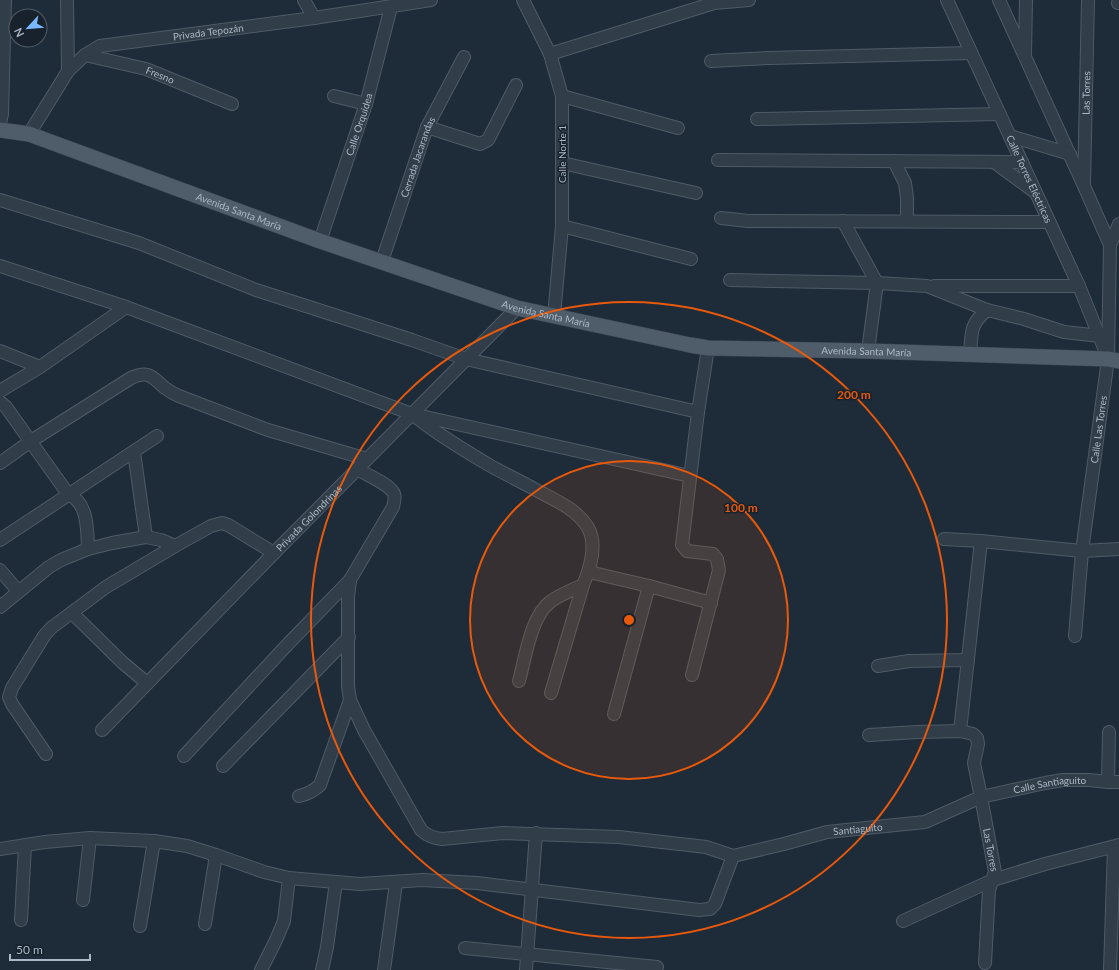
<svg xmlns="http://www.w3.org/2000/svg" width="1119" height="970" font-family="Lato,sans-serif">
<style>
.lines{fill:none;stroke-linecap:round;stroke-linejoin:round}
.minor-casing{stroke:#4f5b67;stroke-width:14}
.major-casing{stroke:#3b4652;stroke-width:16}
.minor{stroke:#313d48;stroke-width:12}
.major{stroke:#4f5c69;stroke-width:15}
.ring{fill:none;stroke:#e8590c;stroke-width:2}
.labels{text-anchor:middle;stroke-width:3;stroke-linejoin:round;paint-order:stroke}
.street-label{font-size:10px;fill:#abb8c6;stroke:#17222d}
.centre{fill:#e8590c;stroke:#17222d;stroke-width:2}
.ring-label{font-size:12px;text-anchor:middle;font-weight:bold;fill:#e8590c;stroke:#17222d;stroke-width:3;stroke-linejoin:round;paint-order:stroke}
</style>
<rect width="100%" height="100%" fill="#1e2b38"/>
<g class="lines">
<defs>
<g id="minor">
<polyline points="67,0 68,71"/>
<polyline points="304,0 314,18"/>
<polyline points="523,0 550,54 562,96 562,226 554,316"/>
<path id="s1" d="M947,0L1079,286L1106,353"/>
<polyline points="999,0 1084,186 1110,245"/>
<polyline points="1118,3 1119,2"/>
<polyline points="550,54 714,3 749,0"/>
<polyline points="1025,54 1026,0"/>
<path id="s2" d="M85,55L146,69L232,104"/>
<polyline points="711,61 769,58 971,53"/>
<polyline points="334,96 366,104"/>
<polyline points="562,96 678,128"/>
<polyline points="757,119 1000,114"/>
<polyline points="0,123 2,114 5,0"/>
<polyline points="427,127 480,144 488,140 516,85"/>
<path id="s3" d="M29,134L68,71L85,55L100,46L314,18L431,0"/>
<polyline points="1010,136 1070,154"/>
<polyline points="718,160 1022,162"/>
<polyline points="894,161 905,183 907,198 907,221"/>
<polyline points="994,162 1035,192"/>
<polyline points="562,163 696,193"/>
<path id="s4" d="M1084,183L1088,0"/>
<polyline points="0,200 139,243 256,290 412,340 466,359 698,412"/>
<polyline points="721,218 748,221 1049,222"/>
<polyline points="843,221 877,283 868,351"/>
<polyline points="562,226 691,259"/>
<path id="s5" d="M320,241L366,104L391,7"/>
<path id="s6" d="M382,261L427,127L464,57"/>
<polyline points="0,266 126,307 412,414 690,476"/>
<polyline points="730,280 877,283 927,286 987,310 1024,319 1064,332 1100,336"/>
<polyline points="934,286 1079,286"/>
<polyline points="0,351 40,367"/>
<path d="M970,355C972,333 969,325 987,310"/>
<polyline points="0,391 40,367 126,307"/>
<path d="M0,402L6,407L68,494C89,503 87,531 88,549"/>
<path d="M415,416C438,435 464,450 489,465C505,474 522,482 538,491C555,500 576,509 587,526C598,543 590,569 583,585L551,693"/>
<polyline points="134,452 146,537"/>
<path d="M0,463L31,441L131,378C149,370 152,377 165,388C169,391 174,394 179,396L268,430L367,459"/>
<path d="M357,469C367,475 387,483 393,492C396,496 394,502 393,507L350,580L348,597V686L350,700L364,730L421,830C428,836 433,838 442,839L503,833L619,837L706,847L733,856"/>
<polyline points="944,539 981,541 1082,551 1119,549"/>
<polyline points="0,540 157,436"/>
<polyline points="0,570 18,591"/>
<polyline points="589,572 649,586 711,603"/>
<polyline points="0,607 49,567 61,560 88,549 112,543 146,537 161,540 175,546"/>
<polyline points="72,613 123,663 147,683"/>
<path id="s7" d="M1075,636L1082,551L1108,359L1110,245L1119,224"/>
<polyline points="878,666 909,661 968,660"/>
<polyline points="692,675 719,570 717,559 713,554 687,551 682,545 698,412 708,348"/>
<path d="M519,681C525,659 531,616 550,602C559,595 572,590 583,585"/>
<polyline points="614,714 649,586"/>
<path id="s8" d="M102,730L274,553L517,308"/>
<polyline points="960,731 981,541"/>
<path id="s9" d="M869,735L917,732L960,731L973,734L977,738L978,744L974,763L981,797L995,872L989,890L985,963"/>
<polyline points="46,754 12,704 9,697 12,688 44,636 51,628 106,587 175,546 211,526 222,523 228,525 274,553"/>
<polyline points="184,756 287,645 350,580"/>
<polyline points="223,766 349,637"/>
<polyline points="1108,782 1109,732"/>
<path d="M299,796C308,794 314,791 320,785L350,700"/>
<polyline points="0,849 45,842 90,838 154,841 187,846 216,855 264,872 289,878 360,884 422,880 477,883 699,910 710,909 715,904 733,856"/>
<path id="s10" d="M733,856L784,844L827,832L925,822L981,797L1045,783L1063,780H1089L1108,782H1119"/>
<polyline points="83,900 90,838"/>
<polyline points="21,920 25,845"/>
<polyline points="903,921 993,880 1045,864 1119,845"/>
<polyline points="205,924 216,855"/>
<polyline points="140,926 154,841"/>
<polyline points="465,948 657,967"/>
<polyline points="261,970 276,940 284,921 289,878"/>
<polyline points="322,970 327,947 336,882"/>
<polyline points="384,970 396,883"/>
<polyline points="526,970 536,833"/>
<polyline points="1110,970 1114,847"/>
</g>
<g id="major">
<path id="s11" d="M0,130L29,134L320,241L517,308L690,345L708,348L868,351L1108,359L1119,361"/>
</g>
</defs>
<!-- minor casing -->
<use href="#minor" class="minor-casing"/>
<!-- major casing -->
<use href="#major" class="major-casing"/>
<!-- minor -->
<use href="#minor" class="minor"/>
<!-- major -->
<use href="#major" class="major"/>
</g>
<!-- distance rings -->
<circle cx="629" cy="620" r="159" fill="#e8590c" fill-opacity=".12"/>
<g class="ring">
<circle cx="629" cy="620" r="159"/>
<circle cx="629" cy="620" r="318"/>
</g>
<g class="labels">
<!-- street labels -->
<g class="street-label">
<text dy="4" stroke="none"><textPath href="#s3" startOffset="224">Privada Tepozán</textPath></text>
<text dy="4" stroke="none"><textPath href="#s2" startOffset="78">Fresno</textPath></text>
<text dy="4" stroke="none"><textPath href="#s4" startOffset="90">Las Torres</textPath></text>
<text dy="4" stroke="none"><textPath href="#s5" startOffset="123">Calle Orquídea</textPath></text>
<text transform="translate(562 154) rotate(-90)" y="4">Calle Norte 1</text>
<text dy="4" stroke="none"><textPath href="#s6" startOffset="110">Cerrada Jacarandas</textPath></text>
<text dy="4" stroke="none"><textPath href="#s1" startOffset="197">Calle Torres Eléctricas</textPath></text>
<text dy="4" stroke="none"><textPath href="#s11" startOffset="253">Avenida Santa María</textPath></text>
<text dy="4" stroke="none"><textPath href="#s11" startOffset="577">Avenida Santa María</textPath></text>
<text dy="4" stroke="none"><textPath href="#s11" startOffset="901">Avenida Santa María</textPath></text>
<text dy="4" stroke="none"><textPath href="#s7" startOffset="208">Calle Las Torres</textPath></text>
<text dy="4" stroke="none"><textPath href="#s8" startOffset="296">Privada Golondrinas</textPath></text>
<text dy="4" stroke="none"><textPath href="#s10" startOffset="327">Calle Santiaguito</textPath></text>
<text dy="4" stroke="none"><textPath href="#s10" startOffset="128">Santiaguito</textPath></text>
<text dy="4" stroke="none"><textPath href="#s9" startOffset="224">Las Torres</textPath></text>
</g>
</g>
<circle cx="629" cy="620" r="6" class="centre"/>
<g class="ring-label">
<text x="854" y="399">200 m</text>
<text x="741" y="512">100 m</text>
</g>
<!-- north arrow -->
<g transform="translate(28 28) rotate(244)"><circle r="19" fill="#17222d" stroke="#525e6a"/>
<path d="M0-3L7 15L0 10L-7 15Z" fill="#77b8ff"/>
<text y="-6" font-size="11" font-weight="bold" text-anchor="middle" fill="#abb8c6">N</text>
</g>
<!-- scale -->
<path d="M10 954v6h80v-6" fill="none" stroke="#abb8c6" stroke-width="2"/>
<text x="16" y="954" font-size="12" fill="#abb8c6" stroke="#17222d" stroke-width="3" paint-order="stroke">50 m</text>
</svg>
